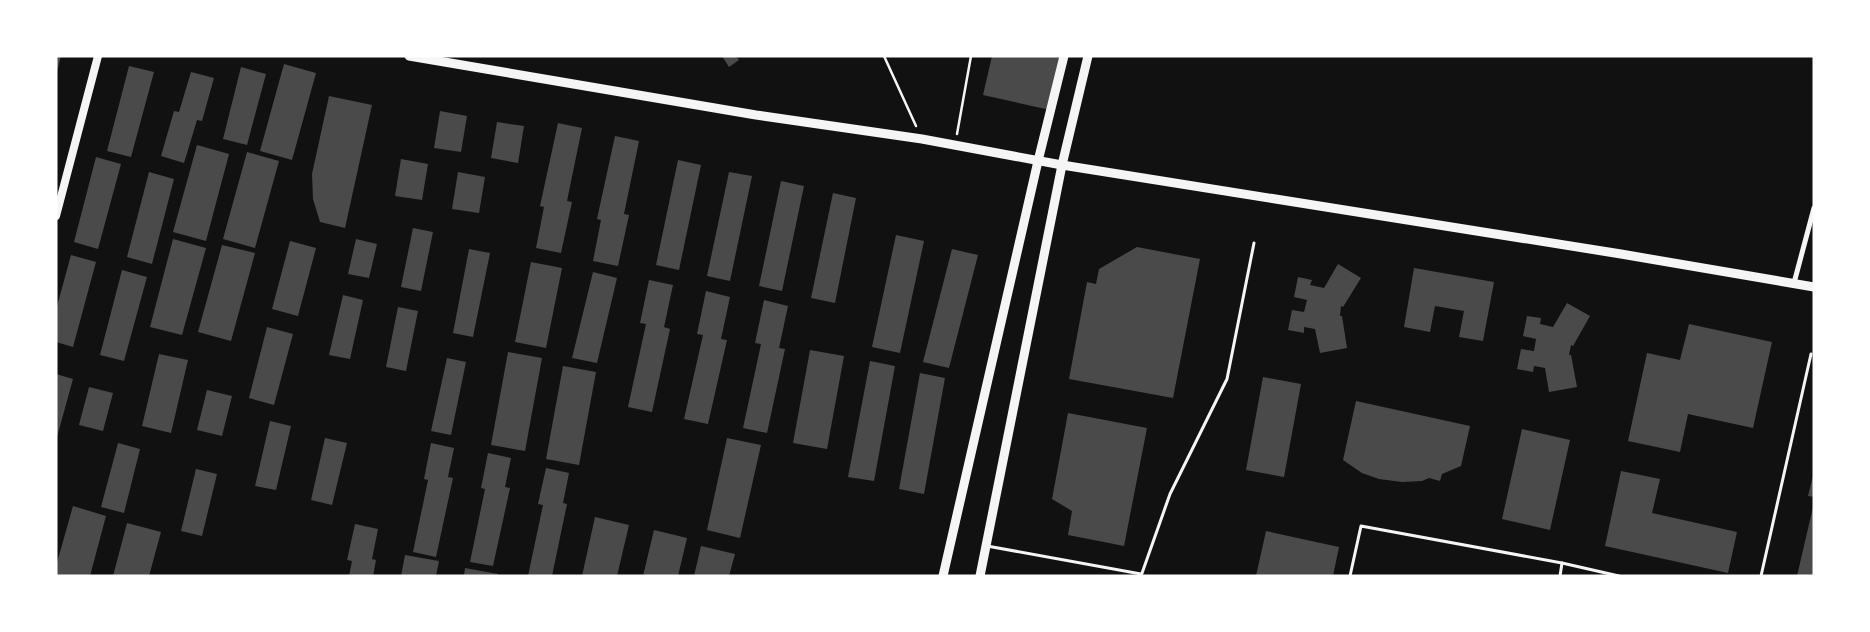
<svg xmlns="http://www.w3.org/2000/svg" width="1870" height="632" font-family="'Open Sans',sans-serif">
<style>
.building{fill:#4a4a4a}
.lines{fill:none;stroke-linecap:round;stroke-linejoin:round}
.path{stroke:#f5f5f5;stroke-width:2.5}
.service{stroke:#f5f5f5;stroke-width:3}
.minor{stroke:#f5f5f5;stroke-width:5}
.tertiary{stroke:#f5f5f5;stroke-width:8}
.secondary{stroke:#f5f5f5;stroke-width:9}
</style>
<rect width="100%" height="100%" fill="#111"/>
<!-- building -->
<g class="building">
<polygon points="56,56 61,56 57,72 56,72"/>
<polygon points="722,56 736,56 739,60 729,67"/>
<polygon points="992,56 1062,56 1050,110 983,95"/>
<polygon points="284,64 316,73 292,160 260,151"/>
<polygon points="129,66 154,72 131,157 107,151"/>
<polygon points="241,67 266,74 247,145 223,139"/>
<polygon points="191,72 214,78 202,121 197,120 184,163 161,156 174,111 179,112"/>
<polygon points="329,96 372,105 345,228 320,222 313,199 312,174"/>
<polygon points="440,111 467,116 461,152 434,148"/>
<polygon points="497,122 524,126 518,163 491,158"/>
<polygon points="558,123 582,128 567,201 572,202 561,253 536,248 544,207 540,206"/>
<polygon points="615,136 639,141 624,214 629,215 618,266 593,261 601,220 597,219"/>
<polygon points="197,145 229,154 206,241 173,232"/>
<polygon points="247,152 279,161 255,248 223,239"/>
<polygon points="96,157 121,164 98,249 74,242"/>
<polygon points="401,159 428,164 422,200 395,196"/>
<polygon points="678,160 701,165 679,270 656,265"/>
<polygon points="149,172 174,179 152,264 127,257"/>
<polygon points="458,172 485,177 479,213 452,209"/>
<polygon points="729,172 752,176 730,281 707,276"/>
<polygon points="781,181 804,186 782,291 759,286"/>
<polygon points="833,193 856,198 835,303 811,298"/>
<polygon points="413,228 433,232 421,291 401,287"/>
<polygon points="896,235 924,241 900,353 872,347"/>
<polygon points="173,239 206,248 182,335 150,327"/>
<polygon points="356,239 377,244 369,278 348,274"/>
<polygon points="290,241 316,248 298,316 272,309"/>
<polygon points="222,245 255,253 231,341 198,332"/>
<polygon points="1137,247 1200,259 1173,398 1069,379 1087,282 1096,284 1099,269"/>
<polygon points="469,249 490,253 473,337 453,333"/>
<polygon points="952,249 978,255 949,368 923,362"/>
<polygon points="71,255 96,262 73,347 56,342 56,310"/>
<polygon points="531,262 562,268 546,348 515,342"/>
<polygon points="1338,264 1361,278 1343,307 1341,306 1340,316 1342,316 1347,348 1320,353 1315,329 1304,327 1304,333 1288,330 1292,310 1304,312 1307,300 1294,297 1298,277 1312,280 1310,285 1324,288"/>
<polygon points="1414,268 1494,282 1483,341 1459,337 1464,311 1435,306 1430,332 1404,327"/>
<polygon points="122,270 147,277 124,361 100,355"/>
<polygon points="593,272 617,278 597,363 572,358"/>
<polygon points="649,280 673,285 664,327 670,329 652,412 628,407 646,324 640,323"/>
<polygon points="706,291 730,297 721,339 727,340 708,424 684,419 703,335 697,334"/>
<polygon points="343,295 363,300 350,359 329,355"/>
<polygon points="764,300 788,306 779,348 785,349 767,433 743,428 761,344 755,343"/>
<polygon points="1567,303 1590,316 1573,346 1571,345 1569,355 1571,355 1577,387 1549,392 1545,368 1534,366 1533,372 1517,369 1521,349 1534,351 1536,339 1523,336 1527,316 1541,318 1540,324 1553,327"/>
<polygon points="398,307 418,311 406,371 386,367"/>
<polygon points="1689,324 1772,342 1753,428 1688,414 1680,452 1628,441 1647,353 1680,360"/>
<polygon points="267,327 293,334 274,405 249,398"/>
<polygon points="810,350 844,356 827,449 793,443"/>
<polygon points="508,352 542,358 525,451 491,445"/>
<polygon points="159,354 188,360 171,433 142,426"/>
<polygon points="447,358 466,362 451,435 431,431"/>
<polygon points="870,361 895,366 874,481 848,477"/>
<polygon points="563,366 596,372 579,465 546,459"/>
<polygon points="920,373 945,378 924,494 899,489"/>
<polygon points="56,374 73,379 57,437 56,437"/>
<polygon points="1263,377 1301,384 1284,477 1246,470"/>
<polygon points="89,387 113,393 103,431 79,425"/>
<polygon points="207,390 232,396 222,436 197,430"/>
<polygon points="1356,401 1470,426 1461,466 1442,474 1440,481 1429,478 1422,481 1402,482 1379,479 1362,473 1343,460"/>
<polygon points="1068,413 1147,428 1124,546 1068,535 1072,511 1052,499"/>
<polygon points="270,421 291,426 276,490 255,486"/>
<polygon points="1522,429 1570,440 1550,530 1502,519"/>
<polygon points="325,438 347,443 332,505 311,500"/>
<polygon points="727,438 761,445 740,538 707,530"/>
<polygon points="118,443 140,449 124,513 101,507"/>
<polygon points="431,443 454,448 448,477 453,478 436,557 413,552 428,480 424,479"/>
<polygon points="488,453 511,458 505,487 510,488 493,566 470,562 485,489 481,488"/>
<polygon points="546,468 569,473 563,503 567,504 552,576 528,576 543,505 538,504"/>
<polygon points="196,469 217,474 202,536 181,531"/>
<polygon points="1621,471 1660,479 1652,513 1737,532 1728,573 1605,546"/>
<polygon points="1813,476 1814,476 1814,497 1808,496"/>
<polygon points="73,506 106,516 90,576 56,576 56,566"/>
<polygon points="1813,507 1814,576 1797,576"/>
<polygon points="595,517 629,525 617,576 582,576"/>
<polygon points="127,523 161,532 149,576 113,576"/>
<polygon points="355,524 378,529 372,559 376,560 373,576 349,576 352,561 347,560"/>
<polygon points="654,530 687,538 678,576 643,576"/>
<polygon points="1266,531 1339,547 1333,576 1256,576"/>
<polygon points="701,546 735,554 729,576 694,576"/>
<polygon points="405,555 439,561 436,576 401,576"/>
<polygon points="465,568 498,574 498,576 464,576"/>
</g>
<g class="lines">
<!-- path -->
<g class="path">
<polyline points="884,56 916,126"/>
<polyline points="957,134 971,56"/>
</g>
<!-- service -->
<g class="service">
<polyline points="987,546 1141,574"/>
<polyline points="1141,576 1170,494 1227,379 1254,243"/>
<polyline points="1350,576 1361,526 1562,563 1619,576"/>
<polyline points="1560,576 1562,563"/>
<polyline points="1761,576 1811,354"/>
</g>
<!-- minor -->
<polyline class="minor" points="1794,283 1814,208"/>
<!-- tertiary -->
<polyline class="tertiary" points="56,216 98,56"/>
<!-- secondary -->
<g class="secondary">
<polyline points="409,56 756,115 922,139 1062,165 1621,254 1814,287"/>
<polyline points="943,576 1038,161 1064,56"/>
<polyline points="980,576 1062,165 1088,56"/>
</g>
</g>
<!-- border -->
<rect width="1870" height="632" fill="none" stroke="#ffffff" stroke-width="115"/>
</svg>
